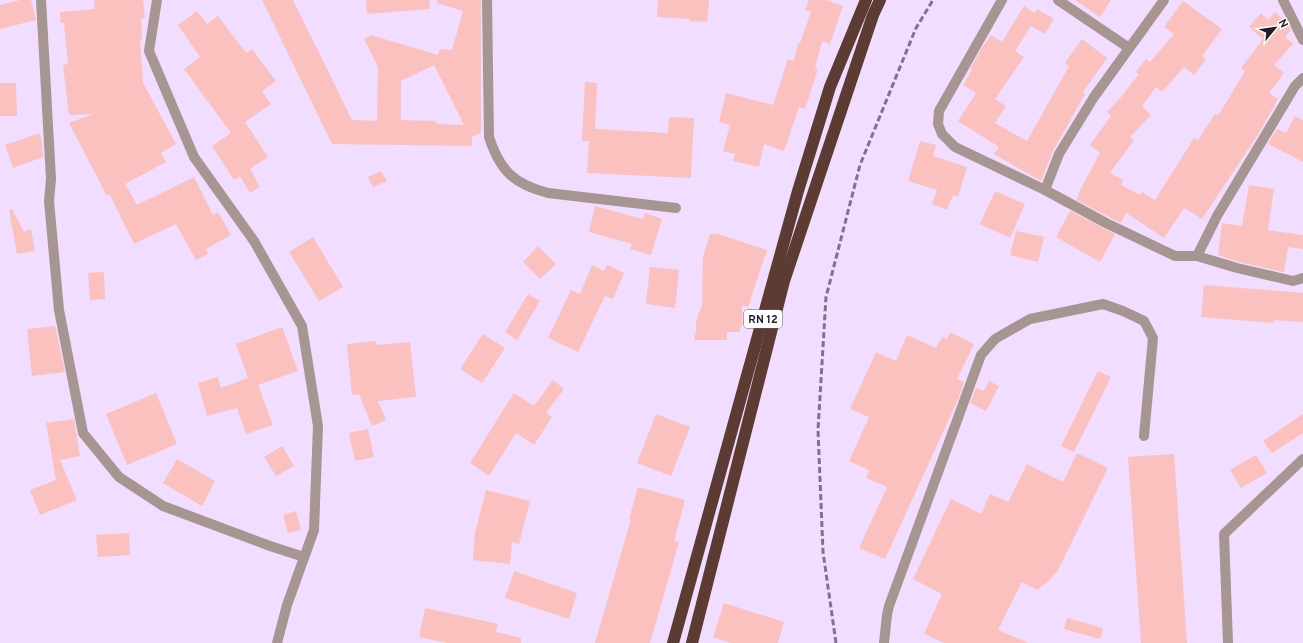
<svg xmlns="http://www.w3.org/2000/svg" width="1303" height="643" font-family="Overpass,sans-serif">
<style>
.building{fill:#fbc1be;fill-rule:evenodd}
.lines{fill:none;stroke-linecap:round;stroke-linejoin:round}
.minor{stroke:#a69590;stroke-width:10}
.highway{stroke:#5c3b33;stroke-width:12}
.rail{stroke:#807389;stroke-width:3;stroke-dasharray:6 3;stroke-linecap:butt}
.labels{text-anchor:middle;stroke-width:3;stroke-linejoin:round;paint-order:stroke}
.shield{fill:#fff;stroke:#656068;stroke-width:1}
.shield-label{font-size:11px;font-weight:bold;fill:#231c28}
</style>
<rect width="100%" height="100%" fill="#f1ddff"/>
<!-- building -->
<g class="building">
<polygon points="20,0 31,0 36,20 0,29 0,5"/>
<polygon points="94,0 143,0 145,18 141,19 142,39 140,39 143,83 176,144 161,153 166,162 125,184 137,205 194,177 213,215 218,212 231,235 206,249 208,254 196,260 176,224 134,244 110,195 107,196 69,123 93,114 69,115 63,65 68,64 64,23 61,23 60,12 95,9"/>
<path d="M262,0H293L352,120L377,121L378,67L364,39L371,35L438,55L440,49L452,50L463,11L437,3V0H481V133L472,137V146L332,144ZM434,65L464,125L437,124L435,121L401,120V81Z"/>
<polygon points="366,0 429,0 430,9 367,14"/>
<polygon points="658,0 709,0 707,22 690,21 690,19 657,17"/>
<polygon points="809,0 826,0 843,6 830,44 822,41 815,68 818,69 805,109 799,107 784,151 764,144 759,167 733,161 735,154 723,151 730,125 719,122 726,93 773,105 788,59 794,61 798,43 800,43 811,12 805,10"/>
<polygon points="1075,0 1111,0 1100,17"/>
<polygon points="1183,1 1222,29 1202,56 1206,59 1194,75 1184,67 1162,92 1156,87 1142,106 1151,115 1130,137 1134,140 1110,173 1123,180 1121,185 1140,195 1142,192 1155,200 1194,138 1198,140 1215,114 1218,116 1245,71 1241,68 1263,39 1249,27 1261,13 1268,20 1275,12 1288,24 1291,30 1285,37 1293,44 1274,65 1284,73 1269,93 1278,99 1256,138 1257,136 1202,219 1184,208 1164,238 1126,213 1121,223 1076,200 1079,195 1078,194 1100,153 1090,145 1111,116 1107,112 1121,97 1139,74 1136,72 1146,59 1150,62 1174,34 1164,27"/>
<polygon points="1024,6 1035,13 1037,9 1054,19 1045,34 1031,26 1015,51 1024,57 995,99 1006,106 995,123 1027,141 1069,66 1065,63 1082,39 1107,58 1083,92 1085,94 1053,151 1041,181 994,154 999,147 958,121 976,93 963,85 972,70 970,69 983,46 991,35 1002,42"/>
<polygon points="197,11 207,24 218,16 246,53 252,49 276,81 262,91 271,104 245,122 268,157 250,169 260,187 250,193 240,176 234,180 212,146 231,133 184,69 200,57 178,25"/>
<polygon points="585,82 597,83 595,129 668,133 669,117 694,118 691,178 587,173 589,141 582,141"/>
<polygon points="0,83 16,83 17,116 0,116"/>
<polygon points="1295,116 1303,120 1303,162 1268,144 1277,129 1286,133"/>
<polygon points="39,133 42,142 43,157 13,168 5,145"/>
<polygon points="920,141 936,145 933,156 967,167 958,197 953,195 947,210 932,204 937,190 908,181"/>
<polygon points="381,171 387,181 373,187 368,177"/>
<polygon points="1249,185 1274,189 1268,230 1303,235 1303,249 1288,247 1284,272 1239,262 1218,255 1222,223 1242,226"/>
<polygon points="995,191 1025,204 1010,238 980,224"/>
<polygon points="595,206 643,219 645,213 662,219 651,255 630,249 632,244 589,232"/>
<polygon points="12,209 24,232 31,229 35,251 17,254 9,210"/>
<polygon points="1070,211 1115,234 1100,262 1056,237"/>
<polygon points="1016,231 1044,237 1038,262 1010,255"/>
<polygon points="710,234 718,234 767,250 748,307 742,305 742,324 739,332 727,332 727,340 694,340 696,331 696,321 702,305 703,257"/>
<polygon points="313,237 343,287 319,301 289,252"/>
<polygon points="538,246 556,264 540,279 523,262"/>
<polygon points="592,265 604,271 607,265 624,273 613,299 605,296 578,352 548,338 571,290 580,294"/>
<polygon points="650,267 679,270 675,308 646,304"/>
<polygon points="104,272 105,299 90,300 88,273"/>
<polygon points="1204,285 1303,293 1303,322 1274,320 1274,323 1201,317"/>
<polygon points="528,294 540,301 517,340 505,332"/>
<polygon points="55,326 65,372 32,376 27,329"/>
<polygon points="282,327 298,371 258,385 273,425 246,434 237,408 207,416 198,383 218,377 221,388 248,378 236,344"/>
<polygon points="950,332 974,344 957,379 964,382 959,397 885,559 859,548 887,487 866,478 869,470 849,461 869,417 850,409 876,352 896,361 907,335 936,348 942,337 947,339"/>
<polygon points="483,334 505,348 482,383 460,369"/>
<polygon points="376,341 377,345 410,342 416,397 378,401 386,420 372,426 359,394 352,395 347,344"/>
<polygon points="1098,371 1111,377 1074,452 1061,446"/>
<polygon points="553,380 564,389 546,413 552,417 534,445 516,433 489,476 470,463 514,393 534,406"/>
<polygon points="989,381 999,386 986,411 970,403 976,388 984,391"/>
<polygon points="156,393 177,444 127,465 106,414"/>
<polygon points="656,414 690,427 671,476 637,463"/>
<polygon points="1303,414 1303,433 1272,453 1263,441"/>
<polygon points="74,419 80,456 60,460 77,500 40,515 30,490 56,480 46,423"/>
<polygon points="368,429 374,457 355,461 349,433"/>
<polygon points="282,446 294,466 276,476 264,457"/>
<polygon points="1077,453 1108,468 1057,572 1053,575 1051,579 1037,590 1022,582 998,630 1028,643 944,643 924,634 942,594 913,579 951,499 981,514 990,494 1008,502 1027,464 1063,482"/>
<polygon points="1174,454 1187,643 1141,643 1128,457"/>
<polygon points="1256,455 1267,473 1241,488 1230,470"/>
<polygon points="177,459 215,481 202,506 163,483"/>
<polygon points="638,487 685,500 674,541 679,542 650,643 595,643 631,519 629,519"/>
<polygon points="486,490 530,501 519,544 512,542 510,564 473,560 475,533"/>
<polygon points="296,511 301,530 288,533 283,515"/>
<polygon points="129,533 130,555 98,557 96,535"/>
<polygon points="514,571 577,593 569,619 505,598"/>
<polygon points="724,603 784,622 778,643 731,643 713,637"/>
<polygon points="425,608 498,624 496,632 521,638 521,643 447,643 419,637"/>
<polygon points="1067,618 1103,628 1100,639 1064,629"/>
</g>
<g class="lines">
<!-- minor -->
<g class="minor">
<polyline points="41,0 51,179 49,201 59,310 83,433 119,477 163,506 270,546 304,557"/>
<polyline points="157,0 149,51 194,157 254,241 302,326 318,426 314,530 287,605 277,643"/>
<path d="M487,0L489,137C500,171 514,184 548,193L676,208"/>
<polyline points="1002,0 939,111 938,124 942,134 955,147 1045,190"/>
<polyline points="1058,0 1129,48"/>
<polyline points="1164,0 1094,97 1059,154 1045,190 1106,223 1175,256 1197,256"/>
<polyline points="1283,0 1303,40"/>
<polyline points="1303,78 1295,86 1217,216 1197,256 1237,268 1293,281 1303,278"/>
<polyline points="884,643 887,615 889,606 981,355 995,339 1030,319 1103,304 1123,311 1144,321 1153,338 1144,436"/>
<polyline points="1228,643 1224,534 1303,459"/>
</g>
<!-- highway -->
<g class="highway">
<polyline points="673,643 798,191 830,87 866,0"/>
<polyline points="692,643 784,281 873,15 880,0"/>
</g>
<!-- rail -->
<polyline class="rail" points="836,643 823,552 818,430 826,297 860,165 916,28 933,0"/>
</g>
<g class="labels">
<!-- shield labels -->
<rect class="shield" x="744" y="310" width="38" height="18" rx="3"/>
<g class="shield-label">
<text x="763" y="323">RN 12</text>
</g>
</g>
<!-- north arrow -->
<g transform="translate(1275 28) rotate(61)" stroke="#ffffff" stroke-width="3" paint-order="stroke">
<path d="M0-3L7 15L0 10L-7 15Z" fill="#231c28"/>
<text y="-6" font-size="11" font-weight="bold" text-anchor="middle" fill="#231c28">N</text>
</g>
</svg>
